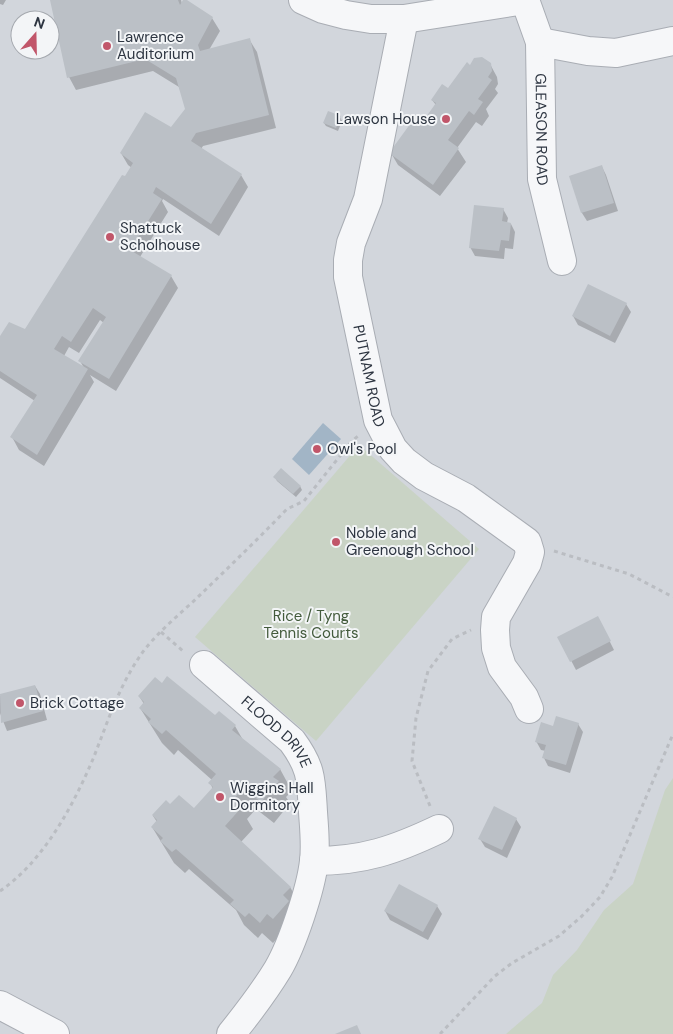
<svg xmlns="http://www.w3.org/2000/svg" width="673" height="1034" font-family="'DM Sans',sans-serif">
<style>
.built{fill:#d2d6dc;fill-rule:evenodd}
.green{fill:#c9d3c5}
.water{fill:#a2b5c6}
.shadow{fill:#0003;fill-rule:evenodd}
.building{fill:#bbc0c6}
.lines{fill:none;stroke-linecap:round;stroke-linejoin:round}
.minor-casing{stroke:#a9adb4;stroke-width:30}
.path{stroke:#babdc2;stroke-width:3;stroke-dasharray:4 4;stroke-linecap:butt}
.minor{stroke:#f6f7f9;stroke-width:28}
.poi-dot{fill:#c1566a;stroke:#f3f5f7;stroke-width:2}
.labels{text-anchor:middle;stroke-width:4;stroke-linejoin:round;paint-order:stroke}
.poi-label{font-size:15px;fill:#2d3541;stroke:#f3f5f7;text-anchor:start}
.street-label{font-size:15px;fill:#2d3541;stroke:#f3f5f7}
.park-label{font-size:15px;fill:#435b3c;stroke:#f3f5f7}
</style>
<rect width="100%" height="100%" fill="#e3e6ea"/>
<!-- built -->
<path class="built" d="M0,0H673V1034H0ZM20,20H50V50H20Z"/>
<!-- green -->
<g class="green">
<polygon points="359,445 479,549 316,741 195,637"/>
<polygon points="673,778 673,1034 506,1034 542,1003 553,975 577,950 604,910 633,884 665,790"/>
</g>
<!-- water -->
<polygon class="water" points="323,423 341,439 309,475 292,459"/>
<!-- shadow -->
<g class="shadow">
<polygon points="0,0 6,0 3,5 0,4"/>
<path d="M52,0H181L182,4L185,0L212,18L220,31L209,50L249,39L257,52L276,128L203,146L201,149L241,175L248,187L219,236L163,199L162,201L168,212L140,257L171,276L178,288L116,391L90,375L94,382L44,466L19,450L12,437L35,401L0,378V339L25,330L132,168L128,165L121,153L172,129L187,109L179,87L153,71L76,90L69,77ZM100,320L104,323L80,361L84,368L64,356L69,347L79,353Z"/>
<polygon points="490,64 497,77 498,84 495,89 498,93 486,109 489,116 482,126 476,122 457,148 466,162 440,196 398,165 391,153 429,127 431,123 428,117 436,105 432,100 448,90 471,66"/>
<polygon points="340,117 342,121 338,131 326,126 324,123"/>
<polygon points="602,167 606,175 618,211 587,221 582,213 571,177"/>
<polygon points="503,209 508,218 507,223 511,224 515,232 513,249 505,248 504,259 475,256 470,247"/>
<polygon points="626,304 631,312 615,343 578,325 573,316"/>
<polygon points="275,477 300,486 302,490 296,497 277,481"/>
<polygon points="602,626 614,650 576,670 559,637"/>
<polygon points="35,686 40,694 47,720 7,731 0,713 0,696"/>
<polygon points="139,696 216,717 235,726 243,740 280,769 292,791 286,797 290,803 274,823 256,809 247,819 253,829 241,842 290,887 303,909 273,943 262,933 258,938 244,925 236,910 189,869 185,873 174,863 152,827 157,822 153,816 170,806 194,810 213,789 210,783 212,780 178,750 174,755 162,743 140,708 144,704"/>
<polygon points="578,724 583,732 570,773 548,766 544,758 546,751 541,750 536,741"/>
<polygon points="516,819 521,827 507,858 485,847 480,839"/>
<polygon points="437,906 442,914 428,940 390,920 385,911"/>
</g>
<!-- building -->
<g class="building">
<polygon points="50,0 178,0 180,5 183,0 187,0 213,17 198,45 200,51 250,38 269,115 196,133 191,141 242,174 211,224 156,187 153,193 162,199 130,250 172,275 109,379 78,361 106,317 93,308 71,342 62,336 54,349 88,369 37,455 10,437 37,395 0,371 0,336 9,322 25,329 122,175 125,176 133,163 120,153 145,112 171,127 185,109 176,78 145,59 67,78"/>
<polygon points="482,57 491,63 492,71 488,77 492,80 478,99 483,102 474,115 469,111 448,140 459,148 433,185 389,153 416,116 429,125 432,121 426,117 436,103 431,100 442,84 448,88 467,62 470,65 474,58"/>
<polygon points="328,111 341,116 336,128 323,123"/>
<polygon points="602,165 614,203 581,213 569,176"/>
<polygon points="474,205 504,208 502,221 511,223 509,241 501,240 499,251 469,248"/>
<polygon points="588,284 627,303 610,336 572,316"/>
<polygon points="281,468 301,486 293,494 273,477"/>
<polygon points="598,616 611,641 570,662 557,637"/>
<polygon points="167,676 215,715 219,711 236,725 232,730 281,769 273,777 279,781 261,802 243,788 233,800 242,807 225,826 291,887 283,895 289,901 273,919 267,914 260,923 249,913 245,917 230,904 234,900 176,849 172,852 160,841 163,838 151,827 157,820 152,815 166,800 170,804 179,795 194,808 213,787 208,783 216,774 166,730 162,734 148,722 151,719 139,708 144,702 138,696 155,677 162,683"/>
<polygon points="35,685 43,711 1,723 0,694"/>
<polygon points="556,716 579,723 566,765 542,758 546,745 535,742 541,722 553,726"/>
<polygon points="494,806 517,818 502,850 478,839"/>
<polygon points="399,884 438,905 423,932 384,911"/>
<polygon points="357,1025 361,1034 335,1034"/>
</g>
<g class="lines">
<defs>
<g id="minor">
<polyline points="303,0 323,9 346,15 371,19 404,19 525,0"/>
<path id="s1" d="M525,0L540,42L542,179L562,261"/>
<path id="s2" d="M404,19L368,199L351,243L348,260V277L378,420L393,449L404,461L424,476L466,498L527,542L530,552L527,563L496,617L495,630L496,648L502,667L524,697L529,709"/>
<polyline points="540,42 588,51 616,53 673,41"/>
<path id="s3" d="M204,665L292,741C312,768 311,780 313,812C314,828 316,845 314,861C311,889 292,945 278,969C264,992 248,1013 231,1034"/>
<path d="M314,861C363,861 395,850 439,829"/>
<polyline points="0,1005 55,1034"/>
</g>
</defs>
<!-- minor casing -->
<use href="#minor" class="minor-casing"/>
<!-- path -->
<g class="path">
<polyline points="554,551 629,574 673,597"/>
<polyline points="161,632 183,651"/>
<polyline points="430,806 412,761 416,718 428,671 452,639 471,630"/>
<path d="M0,891C43,862 73,806 93,759C107,724 118,688 140,656C155,634 179,615 198,597C228,568 258,539 287,509L304,501L352,441L358,436"/>
<polyline points="440,1034 495,976 512,963 559,936 582,916 600,897 612,877 673,734"/>
</g>
<!-- minor -->
<use href="#minor" class="minor"/>
</g>
<!-- markers -->
<g class="poi-dot">
<circle cx="107" cy="46" r="5"/>
<circle cx="446" cy="119" r="5"/>
<circle cx="110" cy="237" r="5"/>
<circle cx="317" cy="449" r="5"/>
<circle cx="336" cy="542" r="5"/>
<circle cx="20" cy="703" r="5"/>
<circle cx="220" cy="797" r="5"/>
</g>
<g class="labels">
<!-- poi labels -->
<g class="poi-label">
<text x="117" y="42">Lawrence<tspan x="117" dy="17">Auditorium</tspan></text>
<text x="436" y="124" text-anchor="end">Lawson House</text>
<text x="120" y="233">Shattuck<tspan x="120" dy="17">Scholhouse</tspan></text>
<text x="327" y="454">Owl's Pool</text>
<text x="346" y="538">Noble and<tspan x="346" dy="17">Greenough School</tspan></text>
<text x="30" y="708">Brick Cottage</text>
<text x="230" y="793">Wiggins Hall<tspan x="230" dy="17">Dormitory</tspan></text>
</g>
<!-- street labels -->
<g class="street-label">
<text dy="5" stroke="none"><textPath href="#s1" startOffset="132">GLEASON ROAD</textPath></text>
<text dy="5" stroke="none"><textPath href="#s2" startOffset="366">PUTNAM ROAD</textPath></text>
<text dy="5" stroke="none"><textPath href="#s3" startOffset="99">FLOOD DRIVE</textPath></text>
</g>
<!-- park labels -->
<g class="park-label">
<text x="311" y="621">Rice / Tyng<tspan x="311" dy="17">Tennis Courts</tspan></text>
</g>
</g>
<!-- north arrow -->
<g transform="translate(35 35) rotate(20)"><circle r="24" fill="#f3f5f7" stroke="#a4a8ae"/>
<path d="M0-4L9 19L0 12L-9 19Z" fill="#c1566a"/>
<text y="-8" font-size="14" font-weight="bold" text-anchor="middle" fill="#2d3541">N</text>
</g>
</svg>
